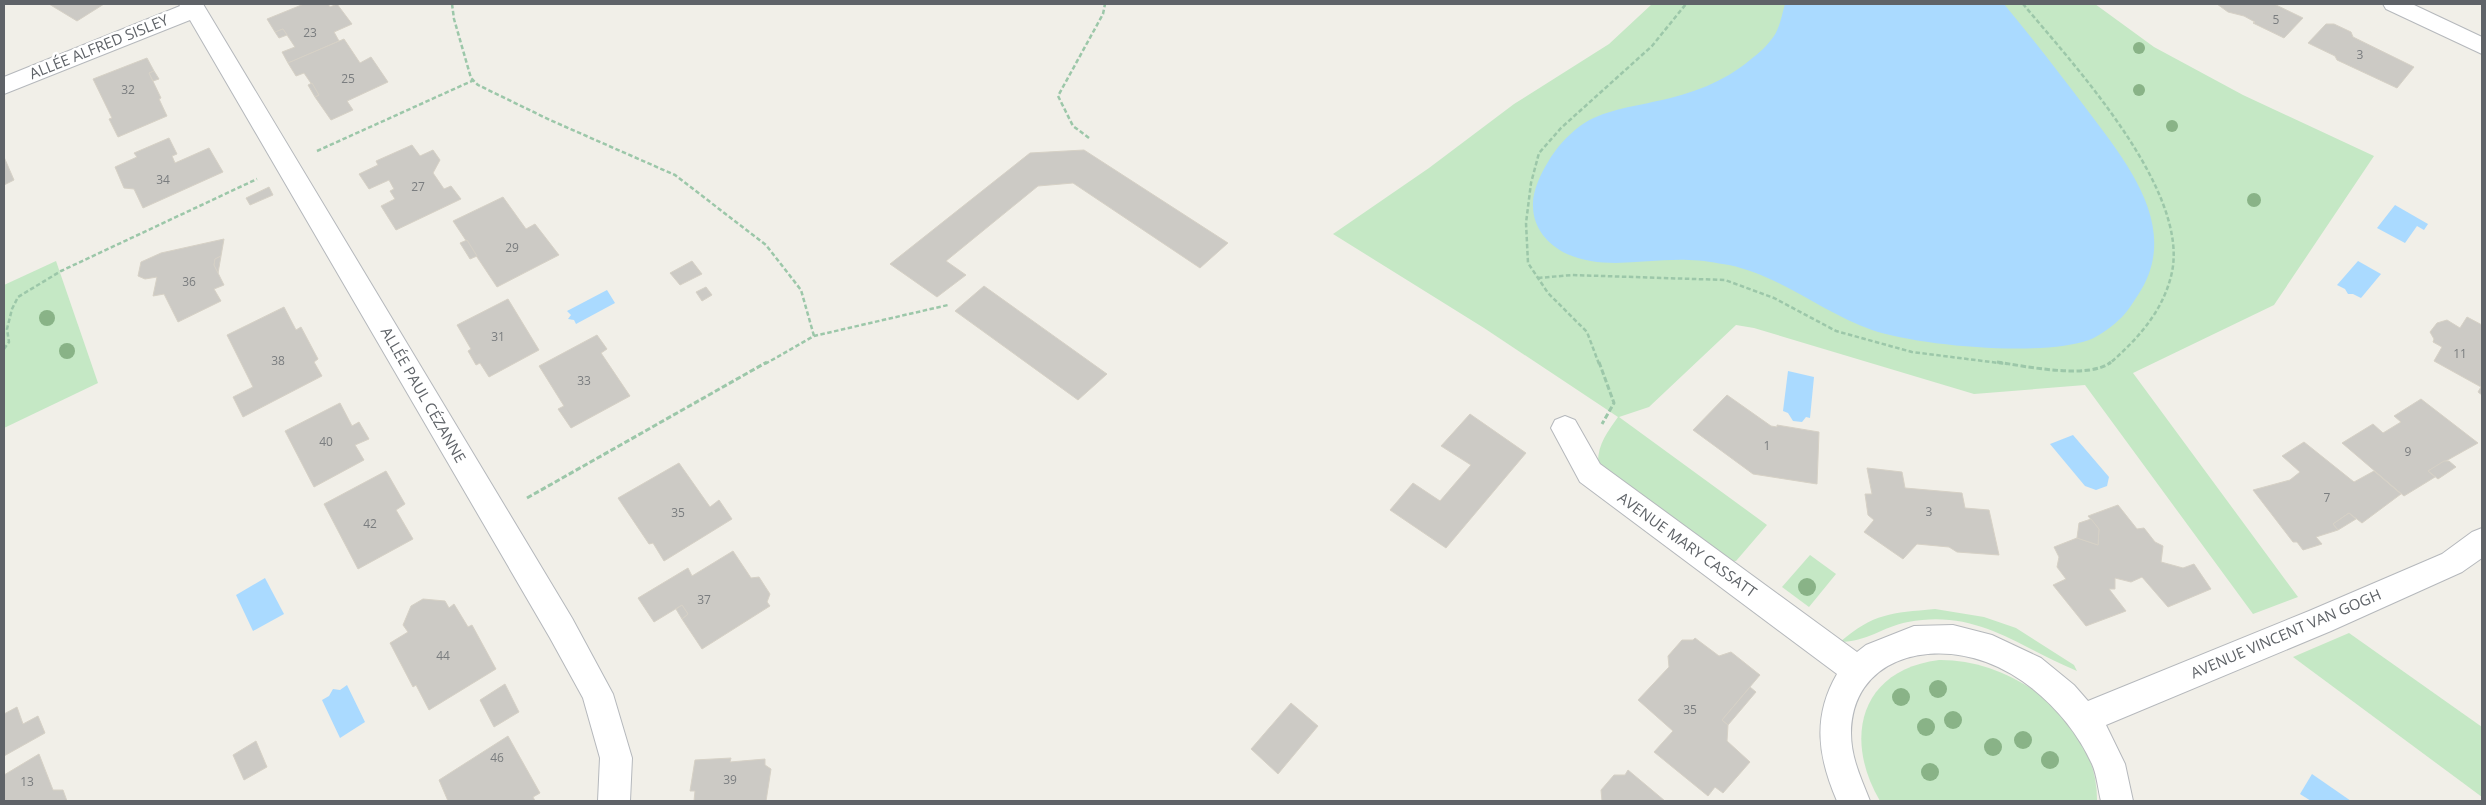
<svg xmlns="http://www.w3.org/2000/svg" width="2486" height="805" font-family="'Open Sans',sans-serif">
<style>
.green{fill:#c5e8c5}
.water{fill:#aadaff}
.building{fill:#cccac5;stroke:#d6d1c6}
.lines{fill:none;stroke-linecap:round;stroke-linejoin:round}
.minor-casing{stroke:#b5b8bc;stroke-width:2}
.path-far1{stroke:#9cc7a9;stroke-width:2.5;stroke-dasharray:4.5 2.5;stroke-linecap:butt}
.path{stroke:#9cc7a9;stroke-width:3;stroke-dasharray:5.5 2.5;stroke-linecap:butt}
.minor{fill:#fff;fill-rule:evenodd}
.tree{fill:#89b387}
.labels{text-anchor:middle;stroke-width:5;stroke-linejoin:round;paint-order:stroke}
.number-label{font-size:12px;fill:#7a7d7f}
.street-label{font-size:15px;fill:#5f6368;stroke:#fff}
</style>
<rect width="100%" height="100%" fill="#f1efe8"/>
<!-- green -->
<g class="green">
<path d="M1652,4H2095L2154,47L2243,95L2374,156L2274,305L2133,373L2298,597L2253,614L2085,385L1974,394L1754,328L1736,325L1649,407L1619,417L1767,525L1736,561H1731L1598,462C1598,444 1608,431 1618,417L1484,328L1333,234L1429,168L1514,104L1609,44Z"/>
<polygon points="56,261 98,383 4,428 4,285"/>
<polygon points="1810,555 1836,574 1809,607 1782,587"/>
<path d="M1935,609L1984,617L2016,628L2074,665L2077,671C2018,647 1978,609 1908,622C1882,627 1867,642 1840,642C1874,613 1891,613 1935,609Z"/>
<polygon points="2349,633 2482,727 2482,797 2293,657"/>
<path d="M1939,660C2014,659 2098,721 2097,801H1880C1843,738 1860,670 1939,660Z"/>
</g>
<!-- water -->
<g class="water">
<path d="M1785,4H2004C2033,39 2061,75 2088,111C2127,163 2182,229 2138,295C2133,302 2129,310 2122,317C2114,325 2100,336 2089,340C2042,357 1919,346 1872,330C1823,313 1781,276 1729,265C1716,263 1702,260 1689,260C1648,258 1605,271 1567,254C1548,245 1533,228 1533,206C1532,192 1541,173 1548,162C1556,148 1567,136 1580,126C1602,110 1632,107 1657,101C1691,94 1724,82 1750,60C1759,53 1767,46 1774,36C1780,27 1782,14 1785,4Z"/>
<polygon points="2395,205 2428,224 2424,230 2417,226 2405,243 2377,228"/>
<polygon points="2358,261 2381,274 2361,298 2353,294 2348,294 2345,289 2337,285"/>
<polygon points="607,290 615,303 576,324 574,320 568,319 571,315 567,311"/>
<polygon points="1788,371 1814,377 1810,418 1806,417 1802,422 1793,421 1788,413 1783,411"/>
<polygon points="2073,435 2109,477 2107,486 2096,490 2085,486 2050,444"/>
<polygon points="265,578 284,614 253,631 236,595"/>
<polygon points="347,685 365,722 340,738 322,700 329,696 333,689 340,690"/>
<polygon points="2312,774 2351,801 2311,801 2300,794"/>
</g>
<!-- building -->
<g class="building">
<polygon points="49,4 104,4 77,21"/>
<polygon points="304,4 328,4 330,7 337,4 352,24 334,32 339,41 288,63 282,52 295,47 283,29 275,32 267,19"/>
<polygon points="2217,4 2274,4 2303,18 2284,38 2253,23 2255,22 2244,16 2228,12"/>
<polygon points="2326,24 2334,24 2351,32 2353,37 2414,67 2397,88 2337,60 2335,56 2308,43"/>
<polygon points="283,29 287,35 279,38 275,32"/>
<polygon points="344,39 360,63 371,57 388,82 347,101 353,110 331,120 315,97 319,95 304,73 296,76 288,63"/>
<polygon points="147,58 154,71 149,73 161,98 159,99 167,116 118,137 109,119 112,118 93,79"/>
<polygon points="154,71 159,79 153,81 149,73"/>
<polygon points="312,83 319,95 315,97 308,85"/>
<polygon points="169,138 177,154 172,156 175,163 209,148 223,172 143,208 134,189 124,188 115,167 137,157 134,153"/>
<polygon points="412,145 420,156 433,150 440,160 433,173 444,189 451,186 461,199 396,230 381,206 395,199 390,191 394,189 389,180 369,189 359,174 378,165 376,161"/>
<polygon points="1084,150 1228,243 1200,268 1073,183 1038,186 946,261 966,275 937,297 890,264 1030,153"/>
<polygon points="4,157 14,180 4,185"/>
<polygon points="269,187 273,195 250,205 246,198"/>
<polygon points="503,197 526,229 535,224 559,255 497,287 453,221"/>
<polygon points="224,239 221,256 215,259 214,265 224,285 214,289 221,301 178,322 164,294 153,296 157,277 145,279 138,276 141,262 161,253"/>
<polygon points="467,240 477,256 470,259 460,243"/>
<polygon points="221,256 218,273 214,265 215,259"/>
<polygon points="692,261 702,274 680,285 670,273"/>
<polygon points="984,286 1107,374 1078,400 955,311"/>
<polygon points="706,287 712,295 702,301 696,292"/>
<polygon points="508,299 539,350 489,377 480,363 476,365 468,351 471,349 457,325"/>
<polygon points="284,307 296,330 301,327 318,359 314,362 322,376 243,417 233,397 253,387 227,335"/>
<polygon points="2467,317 2482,325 2482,395 2478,392 2481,387 2434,361 2442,347 2433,342 2434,339 2430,332 2437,323 2447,320 2460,328"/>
<polygon points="597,335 607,349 601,353 630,396 571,428 558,409 564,406 539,366"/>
<polygon points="1727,395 1771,426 1777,427 1777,425 1819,432 1817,484 1753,474 1693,430"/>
<polygon points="2421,399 2478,443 2428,471 2435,477 2404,496 2342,443 2373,424 2383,433 2401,422 2394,416"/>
<polygon points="340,403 352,426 359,422 369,439 355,445 364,460 314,487 285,431"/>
<polygon points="1470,414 1526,453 1446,548 1390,510 1413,483 1440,501 1471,465 1441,446"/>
<polygon points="2304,442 2354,482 2374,471 2401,494 2362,523 2349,513 2333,524 2338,530 2316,537 2322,544 2303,550 2297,542 2293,542 2253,490 2290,480 2300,472 2282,456"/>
<polygon points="2444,461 2449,461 2456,467 2438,479 2428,471"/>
<polygon points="679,463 710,507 719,500 732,519 664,561 653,543 649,544 618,498"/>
<polygon points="1867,468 1902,472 1905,488 1962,493 1965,508 1989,510 1999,555 1957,552 1949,547 1917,544 1903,559 1864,532 1874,520 1868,515 1865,494 1872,494"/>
<polygon points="386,471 405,504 396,510 413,539 358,569 324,504"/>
<polygon points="2118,505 2137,529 2144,528 2155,542 2163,546 2161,562 2183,568 2194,564 2211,589 2168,607 2142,577 2131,582 2115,578 2115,589 2109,589 2126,611 2086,626 2053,585 2066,579 2057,567 2059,557 2054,547 2077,538 2098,545 2099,529 2088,516"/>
<polygon points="2349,513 2356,519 2338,530 2333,524"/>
<polygon points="2091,519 2099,529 2098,545 2077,538 2079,523"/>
<polygon points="733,551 751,578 759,577 770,594 767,602 770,606 702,649 682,619 688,614 682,605 654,622 638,598 688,568 692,576"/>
<polygon points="423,599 445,601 449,608 454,604 468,627 472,625 496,669 429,710 416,685 413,687 390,643 408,632 403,625 411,606"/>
<polygon points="682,605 688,614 682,619 676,609"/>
<polygon points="1695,638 1719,656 1731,652 1760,675 1722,720 1728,725 1727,741 1750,762 1723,793 1715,787 1708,796 1654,752 1673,731 1638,700 1669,667 1668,656 1682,640 1693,640"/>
<polygon points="505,684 519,712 494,727 480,700"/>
<polygon points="1750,687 1756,692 1728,725 1722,720"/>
<polygon points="1291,703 1318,726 1278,774 1251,749"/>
<polygon points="17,707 23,724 38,716 45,733 4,756 4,714"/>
<polygon points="508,736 540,793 533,797 535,801 448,801 439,780"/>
<polygon points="256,741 267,767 244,780 233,755"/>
<polygon points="39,754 53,790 63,790 67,801 4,801 4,775"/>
<polygon points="731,758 730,762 765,759 765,765 771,769 766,801 694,801 695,791 690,791 695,760"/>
<polygon points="1628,770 1665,801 1602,801 1601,790 1614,775 1625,775"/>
</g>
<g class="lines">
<defs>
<g id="minor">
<polygon points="179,4 203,4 572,618 613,694 632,758 630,801 598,801 600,758 583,698 550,638 190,20 4,94 4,77 180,6"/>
<polygon points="2383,4 2412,4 2482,37 2482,54 2386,9"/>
<path d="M1565,416L1575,420L1600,464L1857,652L1866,645L1914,626L1953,625L1992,635L2041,658L2074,685L2088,701L2309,611L2442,554L2472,532L2482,528V558L2462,572L2331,631L2106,725L2125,764L2133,801H2101C2098,789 2097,775 2092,764C2072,720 2032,679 1986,662C1927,640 1852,659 1851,733C1851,758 1861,778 1870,801H1837C1818,757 1812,717 1837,674L1580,482L1551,428L1555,420Z"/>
</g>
</defs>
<!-- minor casing -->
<use href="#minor" class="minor-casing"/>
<!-- path-far1 -->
<g class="path-far1">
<polyline points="452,4 454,19 471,78 478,85 550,120 675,175 766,245 801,290 814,336"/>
<path d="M2023,4C2073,64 2189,189 2172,272C2164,310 2138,339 2109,364"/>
<polyline points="1089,138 1073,126 1058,96 1103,14 1105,4"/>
<polyline points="317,151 474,80"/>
<polyline points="1538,278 1572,275 1725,280 1774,298 1836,331 1912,352 2007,364"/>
<polyline points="4,349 9,342 7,329 12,309 18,297 61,271 257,179"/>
<polyline points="765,364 814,336 948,305"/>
<polyline points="1599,364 1587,332 1548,293 1528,263 1526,223 1531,183 1539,153 1561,128 1652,46 1686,4"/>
</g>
<!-- path -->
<g class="path">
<polyline points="1599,362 1614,403 1602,424"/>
<path d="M1997,362C2024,366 2090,380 2111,362"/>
<polyline points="527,498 767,362"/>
</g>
<!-- minor -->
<use href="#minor" class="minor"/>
</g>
<!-- trees -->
<g class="tree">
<circle cx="2139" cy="48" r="6"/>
<circle cx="2139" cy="90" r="6"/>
<circle cx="2172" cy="126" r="6"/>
<circle cx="2254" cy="200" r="7"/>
<circle cx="47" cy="318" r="8"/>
<circle cx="67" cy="351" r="8"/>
<circle cx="1807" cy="587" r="9"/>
<circle cx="1938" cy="689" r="9"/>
<circle cx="1901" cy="697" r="9"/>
<circle cx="1953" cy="720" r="9"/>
<circle cx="1926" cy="727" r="9"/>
<circle cx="2023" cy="740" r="9"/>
<circle cx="1993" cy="747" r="9"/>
<circle cx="2050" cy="760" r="9"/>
<circle cx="1930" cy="772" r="9"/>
</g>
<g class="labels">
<!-- number labels -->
<g class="number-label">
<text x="2276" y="24">5</text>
<text x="310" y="37">23</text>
<text x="2360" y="59">3</text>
<text x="348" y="83">25</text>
<text x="128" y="94">32</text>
<text x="163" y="184">34</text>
<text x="418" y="191">27</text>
<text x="512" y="252">29</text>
<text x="189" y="286">36</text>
<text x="498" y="341">31</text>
<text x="2460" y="358">11</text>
<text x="278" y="365">38</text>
<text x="584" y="385">33</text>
<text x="326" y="446">40</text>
<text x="1767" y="450">1</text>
<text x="2408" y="456">9</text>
<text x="2327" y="502">7</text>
<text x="1929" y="516">3</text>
<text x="678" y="517">35</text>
<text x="370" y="528">42</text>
<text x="704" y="604">37</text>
<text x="443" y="660">44</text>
<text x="1690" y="714">35</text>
<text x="497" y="762">46</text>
<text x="730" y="784">39</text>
<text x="27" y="786">13</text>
</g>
<!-- street labels -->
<g class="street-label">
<text transform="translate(99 47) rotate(-22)" y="5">ALLÉE ALFRED SISLEY</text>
<text transform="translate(423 395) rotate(60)" y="5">ALLÉE PAUL CÉZANNE</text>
<text transform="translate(1687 545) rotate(36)" y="5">AVENUE MARY CASSATT</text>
<text transform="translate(2286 634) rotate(-23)" y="5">AVENUE VINCENT VAN GOGH</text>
</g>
</g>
<!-- border -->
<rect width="2486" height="805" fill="none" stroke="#5f6368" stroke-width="10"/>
</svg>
